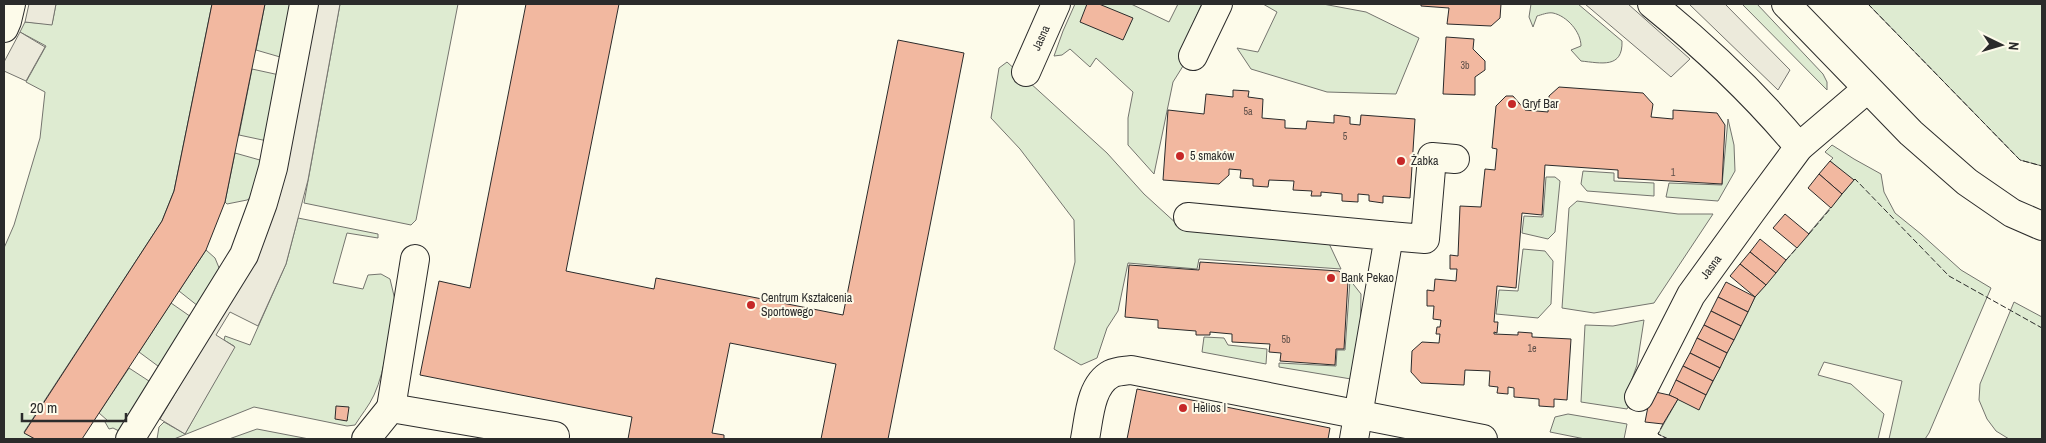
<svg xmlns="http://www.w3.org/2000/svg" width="2046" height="443" font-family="'Archivo Narrow',sans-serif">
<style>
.green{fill:#deebd1;stroke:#74746e}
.parking{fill:#eceadb;stroke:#74746e}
.building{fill:#f2b8a0;stroke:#2b2b2b}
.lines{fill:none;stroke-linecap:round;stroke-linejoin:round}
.street-casing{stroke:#2b2b2b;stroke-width:30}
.street{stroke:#fdfbea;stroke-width:28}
.fence{stroke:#2b2b2b;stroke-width:1;stroke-dasharray:6 2.5;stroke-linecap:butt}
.poi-dot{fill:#c62828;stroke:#fdfbea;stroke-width:2}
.labels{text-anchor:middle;stroke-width:4;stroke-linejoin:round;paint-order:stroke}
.number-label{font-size:10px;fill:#5d4e48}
.street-label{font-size:12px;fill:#2b2b2b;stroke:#fdfbea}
.poi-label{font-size:12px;fill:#2b2b2b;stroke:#fdfbea;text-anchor:start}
</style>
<rect width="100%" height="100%" fill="#fdfbea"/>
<!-- green -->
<g class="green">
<polygon points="56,4 212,4 174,191 162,221 24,432 35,439 4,439 4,248 14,225 40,138 45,92 26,82 46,46 20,32 25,22 52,24"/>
<polygon points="265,4 296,4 287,59 256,50"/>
<polygon points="340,4 458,4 416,220 411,225 304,203"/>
<polygon points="1075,4 1131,4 1169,22 1178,4 1202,4 1190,30 1188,58 1173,82 1154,174 1128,145 1128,118 1133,92 1096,58 1090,67 1070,49 1062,55 1054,56 1063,31"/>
<polygon points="1263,4 1323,4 1366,12 1419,38 1396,94 1327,92 1251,69 1237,48 1258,52 1277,12"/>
<path d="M1531,4H1578L1622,41C1623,69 1601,63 1581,61L1571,50L1581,46C1581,32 1567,16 1553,13C1548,12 1541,15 1537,16L1533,27L1529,17Z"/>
<polygon points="1742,4 1757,4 1823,74 1827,82 1827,90"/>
<polygon points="1868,4 2042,4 2042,166 2020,160"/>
<polygon points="1007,62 1107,153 1144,194 1178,225 1325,235 1341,269 1199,259 1197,269 1128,263 1118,311 1107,328 1097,358 1081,365 1054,349 1075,262 1074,220 1020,149 991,118 999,68"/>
<polygon points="252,69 284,76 272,142 239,135"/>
<polygon points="1728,119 1734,145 1735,171 1718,201 1666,197 1669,183 1722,185"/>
<polygon points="1832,145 1854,159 1881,174 1884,192 1895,213 1921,234 1961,270 1991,288 1929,433 1925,439 1889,439 1902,381 1824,362 1818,375 1851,384 1884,414 1878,439 1668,439 1658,434 1678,399 1706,395 1755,297 1853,181 1830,161 1833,158 1825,152"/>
<polygon points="235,153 267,162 254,196 247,200 227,204 225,202"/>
<polygon points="1583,171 1614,173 1614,181 1654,183 1654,196 1587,191 1581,184"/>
<polygon points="1546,177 1555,177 1560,181 1555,232 1548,239 1522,233 1524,216 1543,217"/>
<polygon points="1577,201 1678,214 1713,214 1654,303 1594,313 1562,308 1569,208"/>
<path d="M298,218L378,234V238L347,233L333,283L363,289L368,275L381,274L390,279L395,300C390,329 386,369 374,395C369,406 361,415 355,425L347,426L254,407L174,439H157L159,427L164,422L185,434L234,346L224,340L225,336L250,345L286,264Z"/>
<polygon points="1523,249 1545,251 1553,261 1551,304 1538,318 1496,314 1499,290 1518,291"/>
<polygon points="206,250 215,258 222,275 198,306 179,291"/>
<polygon points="1350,280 1361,294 1360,352 1351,379 1279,367 1279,363 1336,366 1337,350 1345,350"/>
<polygon points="2014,302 2042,317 2042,439 2009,439 1996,431 1987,419 1979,400 1980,384"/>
<polygon points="171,303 194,319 162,369 139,352"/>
<polygon points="1644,320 1637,365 1626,396 1631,402 1627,409 1581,402 1585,325 1613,326"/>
<polygon points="1204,337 1224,338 1228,345 1267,349 1266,364 1202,352"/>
<polygon points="129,368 152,383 121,432 113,428 109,429 105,422 107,420 99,413"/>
<polygon points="1568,414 1627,424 1624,439 1585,439 1550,432 1555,417"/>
<polygon points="257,429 309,439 229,439"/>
</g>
<!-- parking -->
<g class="parking">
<polygon points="29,4 56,4 52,25 25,22"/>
<polygon points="311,4 340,4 308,180 286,264 258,326 230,312 216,335 235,347 185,434 160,419 221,316"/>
<polygon points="1585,4 1628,4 1690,59 1671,77"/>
<polygon points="1689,4 1725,4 1790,70 1778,90"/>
<polygon points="20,32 45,47 26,81 4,71 4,62"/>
</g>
<!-- building -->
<g class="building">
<polygon points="212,4 265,4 225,202 206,250 82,439 35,439 24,433 162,221 174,191"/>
<polygon points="526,4 619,4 566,271 654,289 656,278 843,315 898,40 964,53 888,439 821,439 836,364 730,343 712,433 724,435 724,439 628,439 632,417 420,375 439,281 470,288"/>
<polygon points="1087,4 1099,4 1133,18 1123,40 1080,22"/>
<polygon points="1421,4 1501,4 1500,18 1491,26 1447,24 1449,8 1421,6"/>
<polygon points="1446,37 1474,39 1473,49 1485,61 1485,70 1475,77 1475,95 1443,94"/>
<polygon points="1559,87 1643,93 1653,104 1651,117 1673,119 1673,110 1717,113 1725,125 1722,184 1618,178 1618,170 1545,165 1542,215 1522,213 1516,288 1497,286 1494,322 1498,322 1497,333 1494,332 1494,334 1518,335 1518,332 1532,333 1532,337 1571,339 1567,400 1554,399 1554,407 1539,406 1539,399 1514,397 1514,388 1508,387 1508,394 1497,393 1498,387 1489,386 1490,371 1465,370 1464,385 1421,383 1411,372 1412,351 1422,342 1439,343 1440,334 1436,334 1437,327 1440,327 1441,320 1433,319 1434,306 1427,306 1427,290 1434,291 1435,279 1456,281 1457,269 1450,269 1450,255 1458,256 1460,206 1481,207 1485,169 1495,170 1497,149 1492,148 1496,106 1506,96 1513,96 1525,110 1548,112 1549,96"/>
<polygon points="1233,90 1249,91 1248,97 1263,99 1262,118 1285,120 1285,128 1306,129 1307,121 1334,123 1334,115 1350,117 1350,124 1360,125 1361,115 1415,119 1410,198 1383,196 1383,203 1369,201 1369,195 1358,194 1358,202 1342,201 1342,194 1321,192 1321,196 1311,196 1312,191 1293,190 1294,181 1269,180 1268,187 1253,186 1253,179 1240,178 1241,170 1229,169 1229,175 1219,184 1163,180 1168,110 1204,114 1206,94 1233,97"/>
<polygon points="1830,161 1854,180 1842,194 1819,174"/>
<polygon points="1819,174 1842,194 1831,208 1808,188"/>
<polygon points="1785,214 1809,234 1797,248 1773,228"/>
<polygon points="1760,239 1786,260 1776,273 1750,252"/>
<polygon points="1750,252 1776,273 1766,285 1740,264"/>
<polygon points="1200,262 1339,271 1348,281 1344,349 1336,349 1335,365 1280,361 1281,353 1269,352 1270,344 1232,342 1232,334 1210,332 1210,335 1196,335 1196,331 1158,328 1158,320 1125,317 1129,265 1199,270"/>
<polygon points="1740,264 1766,285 1755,297 1730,276"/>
<polygon points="1726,282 1755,297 1748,312 1718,297"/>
<polygon points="1718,297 1748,312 1741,326 1711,311"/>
<polygon points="1711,311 1741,326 1734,340 1704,325"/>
<polygon points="1704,325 1734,340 1727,353 1697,338"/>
<polygon points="1697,338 1727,353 1720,368 1690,353"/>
<polygon points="1690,353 1720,368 1713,381 1683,366"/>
<polygon points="1683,366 1713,381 1706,395 1676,380"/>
<polygon points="1676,380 1706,395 1699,410 1669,395"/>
<polygon points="1137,389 1330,428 1328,439 1127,439"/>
<polygon points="1651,391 1669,395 1678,399 1663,424 1645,422"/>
<polygon points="336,406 349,407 347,421 335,419"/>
</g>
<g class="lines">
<defs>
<g id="street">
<path d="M1652,4C1705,47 1755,94 1799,147"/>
<polyline points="1786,4 1911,133 1967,182 2012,213 2042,226"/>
<polyline points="4,28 7,21 11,4"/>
<polyline points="1193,56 1218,4"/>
<polyline points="1026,72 1056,4"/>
<polyline points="1188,217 1389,236 1354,439"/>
<polyline points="1389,236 1425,239 1432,157 1455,159"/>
<polyline points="1639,397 1691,295 1751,212 1799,147 1867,89"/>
<polyline points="391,408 415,259"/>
<polyline points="130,439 244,255 263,203 273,168 304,4"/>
<polyline points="366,439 391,408 555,436"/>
<path d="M1085,439C1089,419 1090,385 1111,374C1117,371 1125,371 1131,370L1483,439"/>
</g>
</defs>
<!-- street casing -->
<use href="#street" class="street-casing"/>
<!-- street -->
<use href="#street" class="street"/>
<!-- fence -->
<g class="fence">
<polyline points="1868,4 2020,160 2042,166"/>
<polyline points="1854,180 1855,179 1949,276 2042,328"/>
<polyline points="1809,234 1831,208"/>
<polyline points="1786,260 1797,248"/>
<polyline points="1663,424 1658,434 1668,439"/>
</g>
</g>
<!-- markers -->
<g class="poi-dot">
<circle cx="1512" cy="104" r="5"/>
<circle cx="1180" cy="156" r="5"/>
<circle cx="1401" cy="161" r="5"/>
<circle cx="1331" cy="278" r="5"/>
<circle cx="751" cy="305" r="5"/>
<circle cx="1183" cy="408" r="5"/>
</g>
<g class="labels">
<!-- number labels -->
<g class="number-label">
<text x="1465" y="69">3b</text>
<text x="1248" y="115">5a</text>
<text x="1345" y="140">5</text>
<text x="1673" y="176">1</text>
<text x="1286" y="343">5b</text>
<text x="1532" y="352">1e</text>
</g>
<!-- street labels -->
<g class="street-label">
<text transform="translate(1041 38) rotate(-66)" y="4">Jasna</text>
<text transform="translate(1711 267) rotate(-54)" y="4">Jasna</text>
</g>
<!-- poi labels -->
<g class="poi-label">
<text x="1522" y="108">Gryf Bar</text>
<text x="1190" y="160">5 smaków</text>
<text x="1411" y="165">Żabka</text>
<text x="1341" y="282">Bank Pekao</text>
<text x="761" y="302">Centrum Kształcenia<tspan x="761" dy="14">Sportowego</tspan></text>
<text x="1193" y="412">Helios I</text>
</g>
</g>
<!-- border -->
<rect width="2046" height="443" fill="none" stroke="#2b2b2b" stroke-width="10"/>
<!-- north arrow -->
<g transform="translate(2001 45) rotate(95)" stroke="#fdfbea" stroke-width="4" paint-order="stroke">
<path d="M0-4L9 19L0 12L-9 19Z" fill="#2b2b2b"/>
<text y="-8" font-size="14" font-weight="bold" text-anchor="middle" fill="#2b2b2b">N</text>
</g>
<!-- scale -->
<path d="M22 413v8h104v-8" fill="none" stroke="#2b2b2b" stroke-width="2.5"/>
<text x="30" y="413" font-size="15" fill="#2b2b2b" stroke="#fdfbea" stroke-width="4" paint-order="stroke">20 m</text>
</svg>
